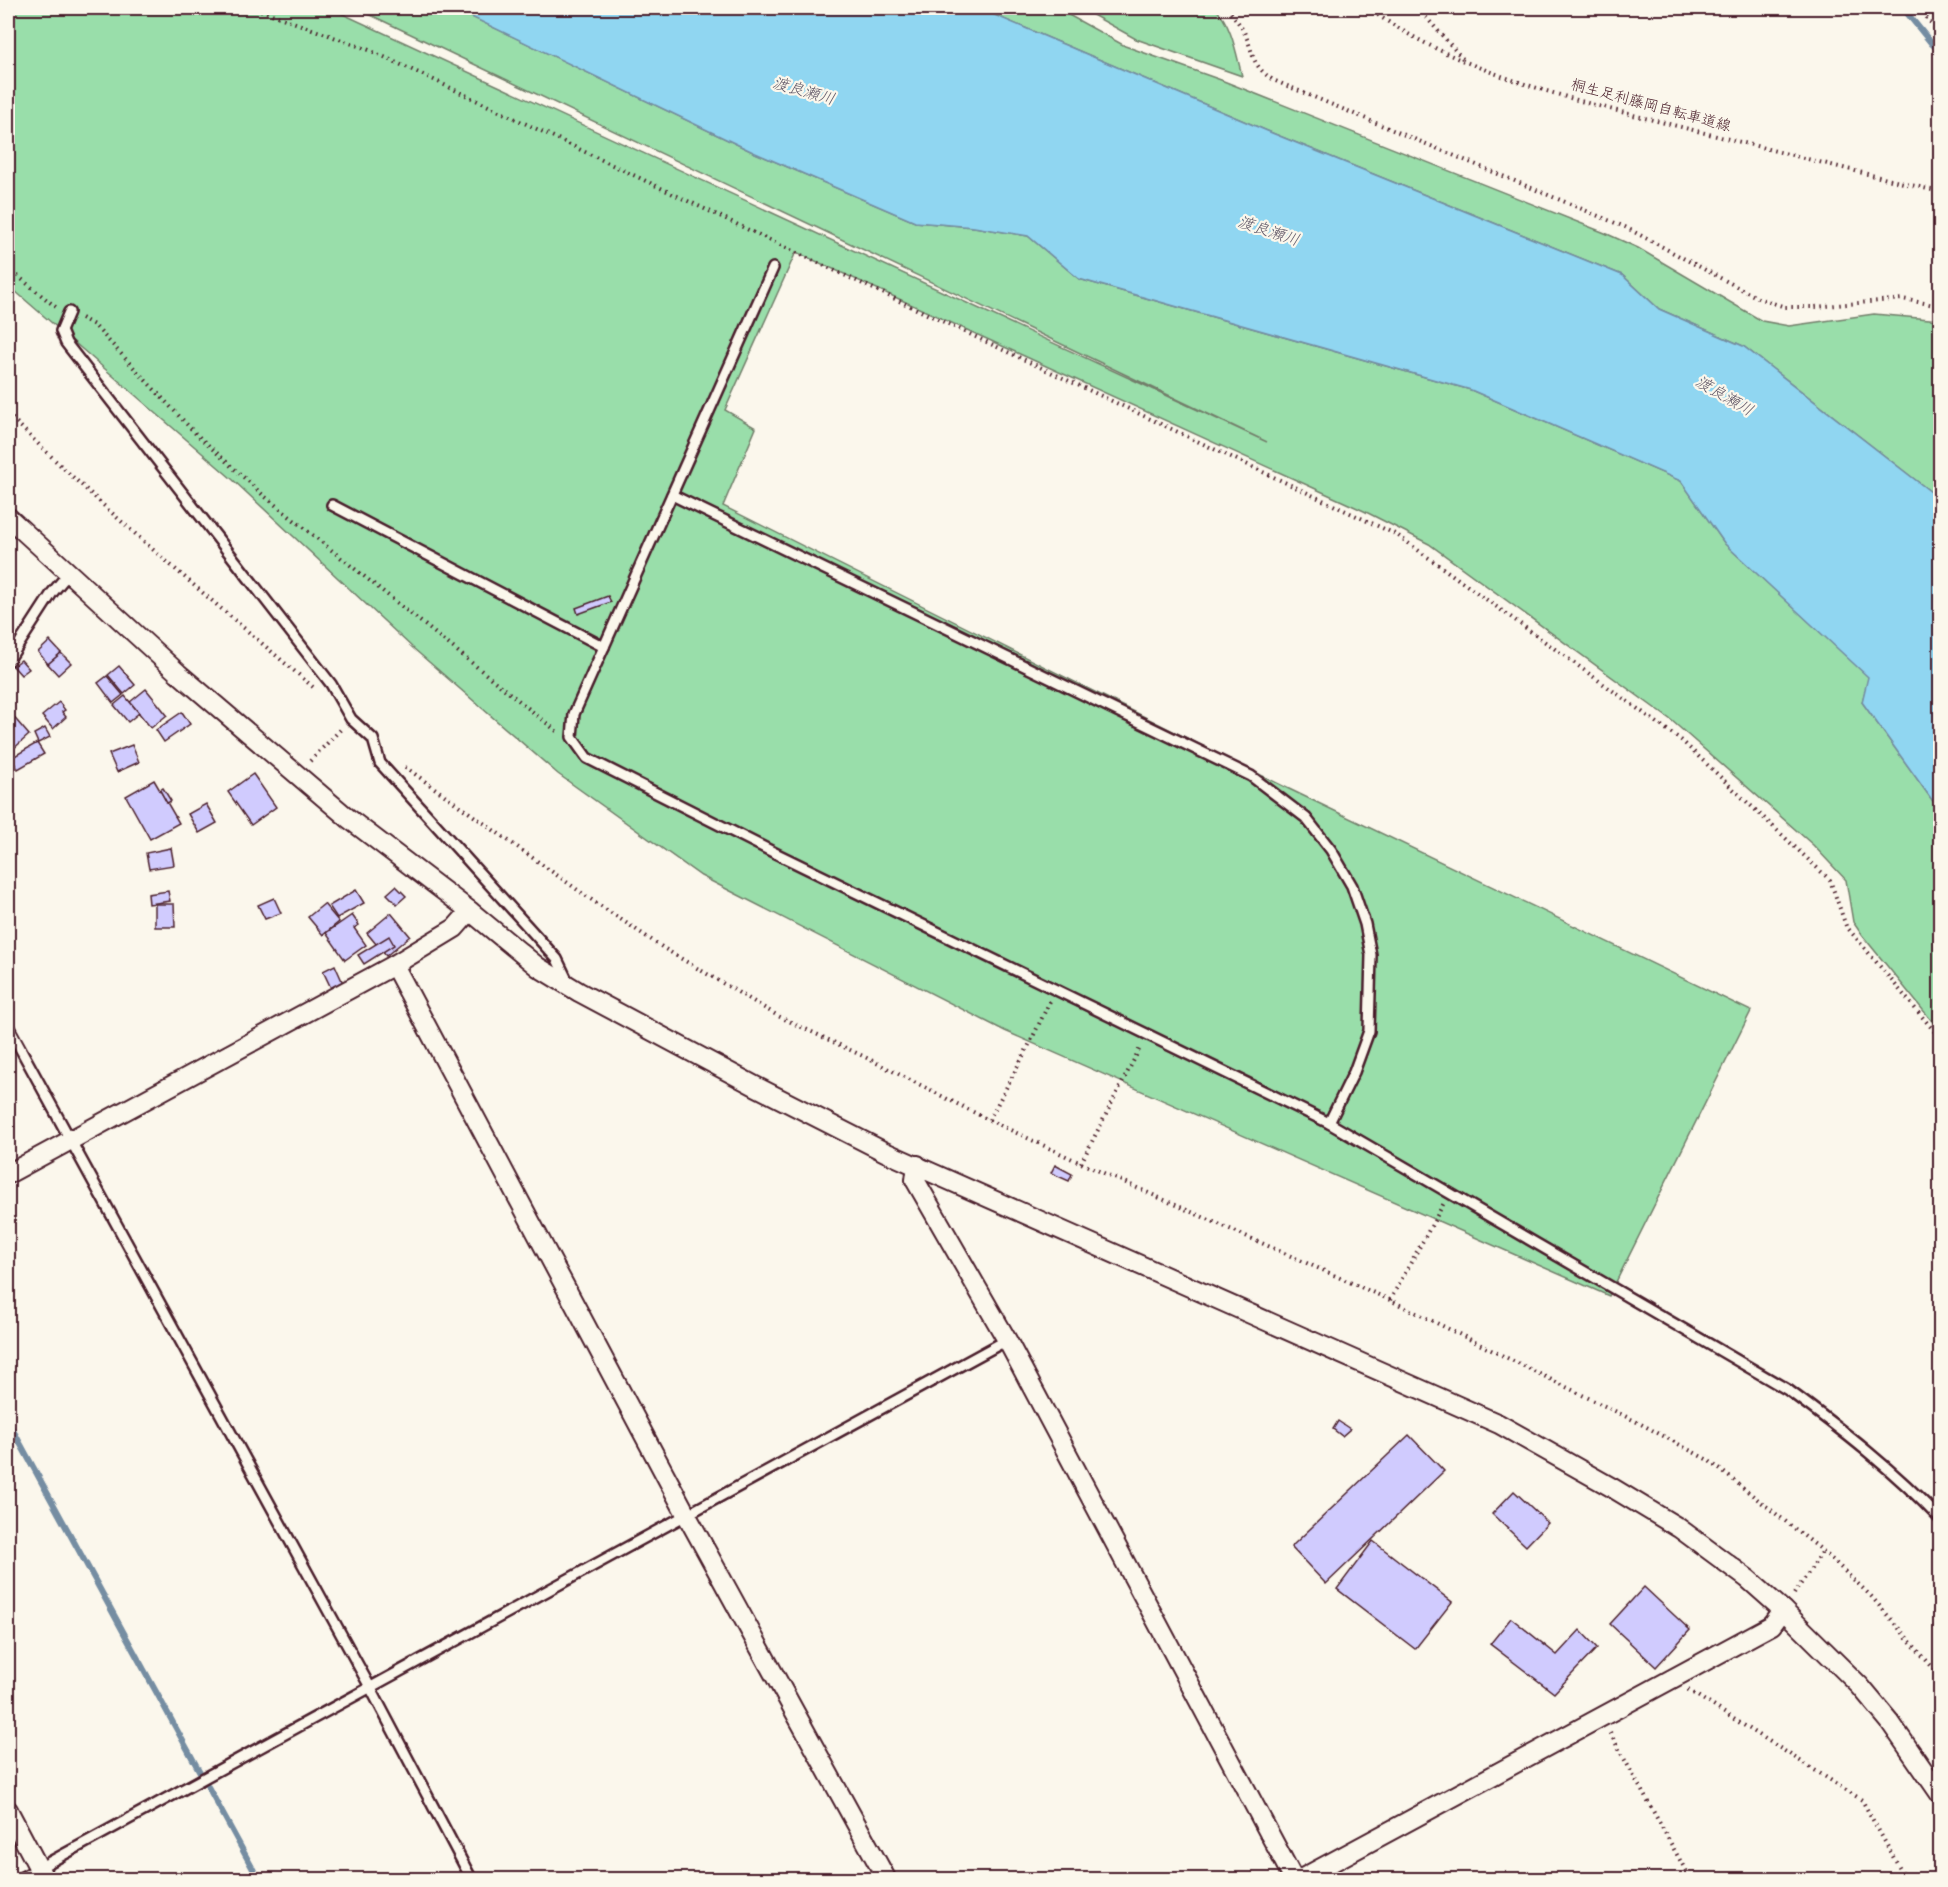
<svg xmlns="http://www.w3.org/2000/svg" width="1948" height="1887" font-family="'Playpen Sans','Klee One',sans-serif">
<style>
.green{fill:#99deaa;stroke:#727e6a;stroke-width:1.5}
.water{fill:#90d6f1;stroke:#748da2;stroke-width:1.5}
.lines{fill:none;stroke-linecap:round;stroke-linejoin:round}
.stream{stroke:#748da2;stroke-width:6}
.building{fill:#d0cbfe;stroke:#4a1f2b;stroke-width:1.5}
.service-casing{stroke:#4a1f2b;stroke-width:14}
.minor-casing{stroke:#4a1f2b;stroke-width:22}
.path{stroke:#4a1f2b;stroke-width:4;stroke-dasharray:1.5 4.5;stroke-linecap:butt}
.service{stroke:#fbf7ec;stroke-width:9}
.minor{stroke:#fbf7ec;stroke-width:18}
.labels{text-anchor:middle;stroke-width:4.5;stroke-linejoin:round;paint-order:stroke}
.street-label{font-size:15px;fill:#4a1f2b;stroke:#fbf7ec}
.water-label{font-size:16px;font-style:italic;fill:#5f5666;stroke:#fbf7ec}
</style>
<rect width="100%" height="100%" fill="#fbf7ec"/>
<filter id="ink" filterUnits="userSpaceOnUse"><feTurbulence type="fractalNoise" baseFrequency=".0167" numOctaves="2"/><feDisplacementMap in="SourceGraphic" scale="12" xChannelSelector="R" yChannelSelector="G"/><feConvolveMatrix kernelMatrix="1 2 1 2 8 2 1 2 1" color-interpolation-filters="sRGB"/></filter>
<g filter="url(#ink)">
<!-- green -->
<g class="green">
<polygon points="8,8 330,8 1267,442 356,8 453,8 753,152 915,222 974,227 1028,236 1079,279 1471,390 1681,481 1725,544 1869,677 1862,702 1940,811 1940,1031 1862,935 1853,922 1846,880 1813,845 1671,720 1429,544 1364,511 796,252 725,410 756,428 723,506 1287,788 1751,1011 1609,1296 1005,1031 701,876 558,774 414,649 232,479 8,285"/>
<polygon points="978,8 1056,8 1125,46 1221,80 1605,233 1638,248 1762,321 1789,326 1874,314 1940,320 1940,499 1743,346 1659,309 1622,275 1272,133"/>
<path d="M1080,8H1215C1232,25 1236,53 1242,76L1136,39Z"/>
</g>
<!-- water -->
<polygon class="water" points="453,8 978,8 1272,133 1622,275 1659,309 1743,346 1940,499 1940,811 1862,702 1868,677 1725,544 1681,481 1471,390 1079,279 1028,236 974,227 915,222 753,152"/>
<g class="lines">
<!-- stream -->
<g class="stream">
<polyline points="1903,8 1932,44 1940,51"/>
<polyline points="8,1421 259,1880"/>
</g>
</g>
<!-- building -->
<g class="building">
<polygon points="608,596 611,602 578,614 576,608"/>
<polygon points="50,641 61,653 48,664 38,652"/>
<polygon points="61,653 71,663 58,675 48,664"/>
<polygon points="21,660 29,669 21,675 13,666"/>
<polygon points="119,666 135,685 124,694 108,675"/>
<polygon points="107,676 123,695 113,703 98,683"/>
<polygon points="146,689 167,715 151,728 130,702"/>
<polygon points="125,696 139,713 128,722 114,705"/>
<polygon points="59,702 65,710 62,712 66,717 53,729 42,716"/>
<polygon points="182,712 190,724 164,742 156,730"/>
<polygon points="11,714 29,735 12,750 8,745 8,717"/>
<polygon points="45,728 50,737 38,743 34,734"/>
<polygon points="37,743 44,754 18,769 11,758"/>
<polygon points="132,745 139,762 117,772 109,754"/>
<polygon points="253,774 276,807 251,825 228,792"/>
<polygon points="154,780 179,823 150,839 126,796"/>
<polygon points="163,788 171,801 167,803 160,790"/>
<polygon points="206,804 217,823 199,833 188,814"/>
<polygon points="171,848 174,865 149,869 146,853"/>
<polygon points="396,886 406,896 397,904 387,894"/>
<polygon points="356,890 364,903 337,918 329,906"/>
<polygon points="168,891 170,901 149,904 148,894"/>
<polygon points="274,898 281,913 265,919 258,905"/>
<polygon points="155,904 174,904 175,927 155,927"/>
<polygon points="324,904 339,922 323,935 308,917"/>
<polygon points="391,913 410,936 386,956 367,933"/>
<polygon points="352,915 359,925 354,928 366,945 345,960 326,933"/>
<polygon points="389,936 394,945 364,964 358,955"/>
<polygon points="335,965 343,983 331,988 323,971"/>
<polygon points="1055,1165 1072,1174 1069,1181 1051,1173"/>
<polygon points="1338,1421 1350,1429 1342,1436 1333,1429"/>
<polygon points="1409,1435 1444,1471 1326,1584 1291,1547"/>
<polygon points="1514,1491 1548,1523 1526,1546 1492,1514"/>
<polygon points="1373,1541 1452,1602 1415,1649 1337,1589"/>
<polygon points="1644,1587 1690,1630 1656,1667 1610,1624"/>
<polygon points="1511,1618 1557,1655 1580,1630 1597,1648 1554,1693 1490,1644"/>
</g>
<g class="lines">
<defs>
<g id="service">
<path d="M773,268L574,714L572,737L587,758L775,853L1329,1123L1788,1390C1841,1429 1895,1471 1940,1519"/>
<polyline points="69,312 61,331 66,343 331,684 351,719 373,739 380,763 557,959 568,982"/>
<polyline points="672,495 1251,776 1306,818 1331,850 1352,886 1365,924 1371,955 1369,1031 1354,1072 1329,1123"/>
<polyline points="332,505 604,647"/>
<polyline points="8,661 52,593 68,574"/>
<polyline points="8,1026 370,1687 472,1880"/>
<polyline points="17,1880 1007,1340"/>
</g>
<g id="minor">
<polyline points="8,517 178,673 348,818 470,911 538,967 579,992 757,1087 885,1152 1499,1424 1611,1487 1679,1528 1748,1579 1783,1610 1860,1686 1890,1722 1940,1794"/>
<polyline points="394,965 686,1514 887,1880"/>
<polyline points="917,1165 915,1180 1007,1340 1294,1880"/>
<polyline points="8,1174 394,965 455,928 470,911"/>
<polyline points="8,1810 45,1880"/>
<polyline points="1299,1880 1772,1625 1783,1610"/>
</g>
</defs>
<!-- service casing -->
<use href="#service" class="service-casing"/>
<!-- minor casing -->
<use href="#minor" class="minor-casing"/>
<!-- path -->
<g class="path">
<polyline points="255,8 369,50 434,80 795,252 1397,535 1681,740 1830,880 1846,926 1940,1038"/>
<path d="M1227,8C1233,15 1239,23 1244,32C1255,54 1249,63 1273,80L1625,227L1758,298L1785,307H1815L1902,299L1940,306"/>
<path d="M1368,8C1458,74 1585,103 1693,130C1776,151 1858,172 1940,192"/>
<polyline points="1418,8 1463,59"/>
<polyline points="1919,8 1940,35"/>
<polyline points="8,268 57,308"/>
<polyline points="81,318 94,325 195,433 263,495 559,733"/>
<path d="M8,414C104,511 209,598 313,687"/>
<polyline points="310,761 342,728"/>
<polyline points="405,767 589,898 665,949 778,1016 865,1057 989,1120 1081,1163 1390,1300 1641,1424 1708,1460 1823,1551 1871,1596 1940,1676"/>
<polyline points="989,1120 1029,1045 1050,1001"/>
<polyline points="1081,1163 1141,1046"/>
<polyline points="1390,1300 1444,1203"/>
<polyline points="1794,1594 1823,1551"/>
<polyline points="1688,1690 1862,1800 1906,1880"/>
<polyline points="1610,1733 1691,1880"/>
</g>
<!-- service -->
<use href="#service" class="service"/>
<!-- minor -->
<use href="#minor" class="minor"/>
</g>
</g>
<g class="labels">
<!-- street labels -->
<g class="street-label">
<text transform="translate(1651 105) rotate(15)" y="5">桐生足利藤岡自転車道線</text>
</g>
<!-- water labels -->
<g class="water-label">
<text transform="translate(804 90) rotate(16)" y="6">渡良瀬川</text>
<text transform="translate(1269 230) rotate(18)" y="6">渡良瀬川</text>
<text transform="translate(1725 395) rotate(30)" y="6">渡良瀬川</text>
</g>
</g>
<!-- margin -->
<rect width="1948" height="1887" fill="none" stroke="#fbf7ec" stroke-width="30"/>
<rect x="15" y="15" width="1918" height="1857" fill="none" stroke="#4a1f2b" stroke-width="2" filter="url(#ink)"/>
</svg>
